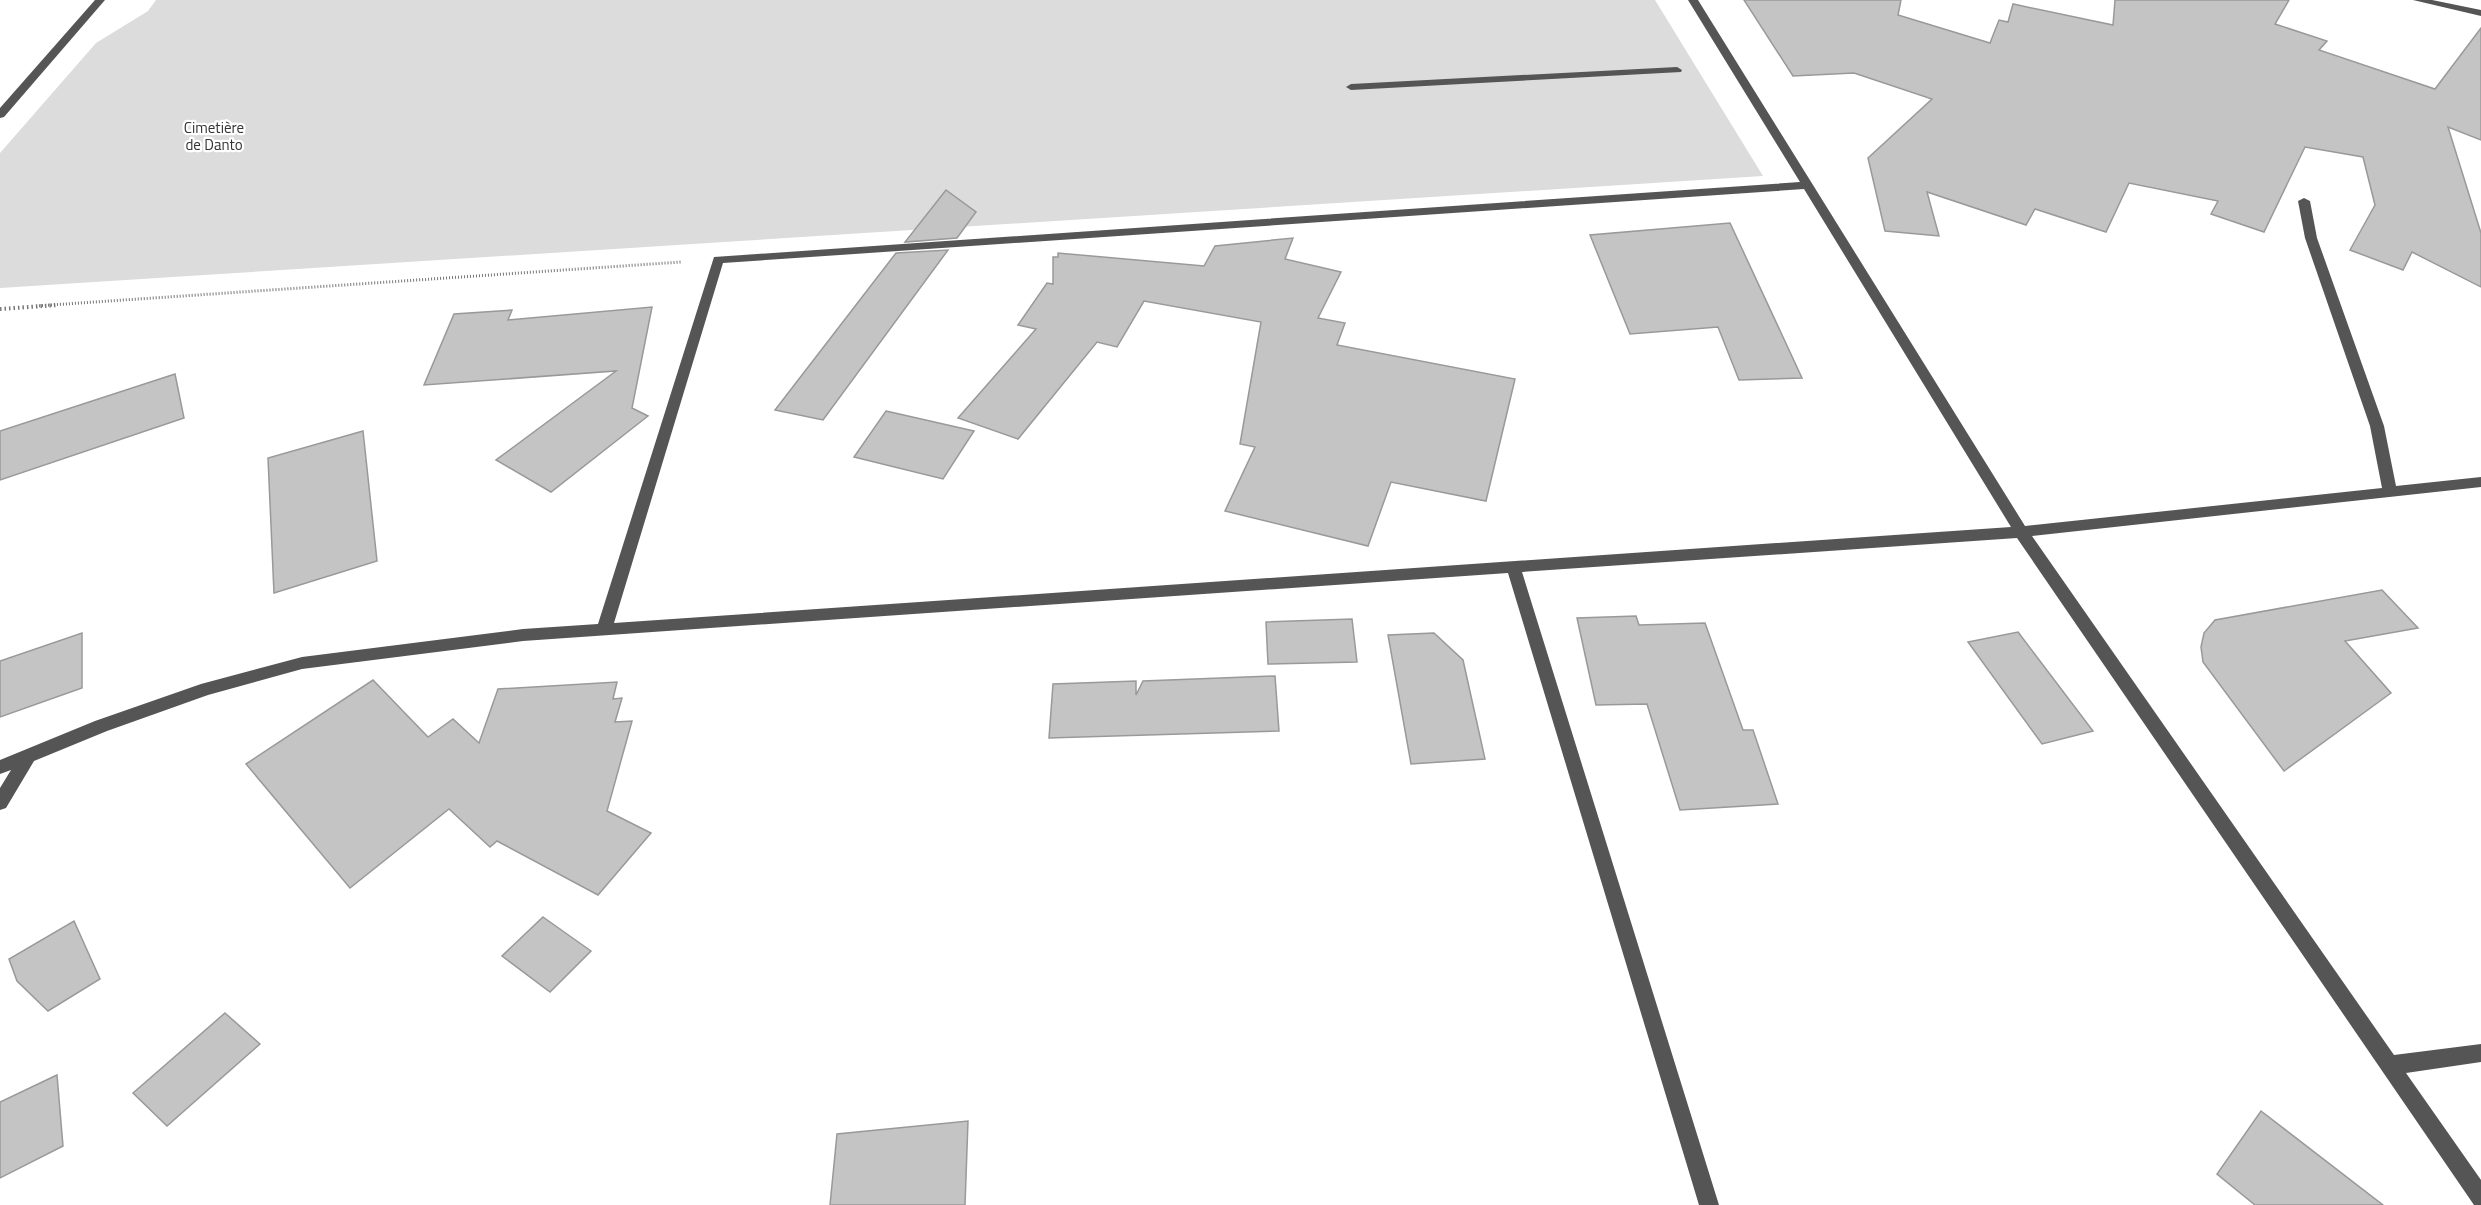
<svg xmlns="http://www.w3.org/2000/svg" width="2481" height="1205" font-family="'Titillium Web',sans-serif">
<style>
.green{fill:#dcdcdc}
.building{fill:#c4c4c4;stroke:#999;stroke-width:1.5}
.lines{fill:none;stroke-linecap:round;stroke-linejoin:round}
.path-far1{stroke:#777;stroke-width:3;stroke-dasharray:1 2;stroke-linecap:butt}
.path{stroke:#777;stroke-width:4;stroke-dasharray:1.5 3;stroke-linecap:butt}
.minor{fill:#555;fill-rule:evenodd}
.labels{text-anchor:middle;stroke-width:4.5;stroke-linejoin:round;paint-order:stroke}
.far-park-label{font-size:15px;fill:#333;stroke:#fff}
</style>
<rect width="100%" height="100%" fill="#fff"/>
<!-- green -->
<polygon class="green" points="156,0 1655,0 1763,176 0,288 0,153 96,43 148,11"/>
<!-- building -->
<g class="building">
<polygon points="1744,0 1901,0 1898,15 1990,43 1999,20 2008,22 2013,4 2113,25 2115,0 2289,0 2275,24 2327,41 2319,50 2435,89 2481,28 2481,140 2448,127 2481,233 2481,287 2412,252 2403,270 2350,250 2375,205 2363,157 2305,147 2264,232 2211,214 2218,201 2129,183 2106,232 2035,209 2026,225 1927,192 1939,236 1885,231 1868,158 1932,99 1854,73 1793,76"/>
<polygon points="946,190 976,212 957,238 905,242"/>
<polygon points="1730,223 1802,378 1739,380 1718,327 1630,334 1590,235"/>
<polygon points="1293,238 1285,259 1341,272 1318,318 1345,323 1337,345 1515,379 1486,501 1391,482 1368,546 1225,511 1255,447 1240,444 1261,322 1144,301 1117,347 1097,342 1018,439 958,418 1036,329 1018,325 1047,283 1053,284 1053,257 1058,257 1058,253 1204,266 1215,246"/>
<polygon points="948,250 823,420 775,410 896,253"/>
<polygon points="652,307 632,408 648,416 551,492 496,460 616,371 424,385 454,314 512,310 508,320"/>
<polygon points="175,374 184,418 0,480 0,431"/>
<polygon points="886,411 974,431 943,479 854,457"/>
<polygon points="363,431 377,561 274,593 268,458"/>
<polygon points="2382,590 2418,628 2345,641 2391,693 2284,771 2203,662 2201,647 2204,633 2215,620"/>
<polygon points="1636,616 1639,625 1705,623 1743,730 1753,730 1778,804 1680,810 1647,704 1596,705 1577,618"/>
<polygon points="1352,619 1357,662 1268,664 1266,622"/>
<polygon points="2018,632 2093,731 2042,744 1968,642"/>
<polygon points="82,633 82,688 0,717 0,661"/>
<polygon points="1434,633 1463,660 1485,759 1411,764 1388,635"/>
<polygon points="1275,676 1279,731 1049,738 1053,684 1136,681 1136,695 1143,681"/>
<polygon points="373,680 428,737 453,719 479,743 498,689 617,682 613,699 622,698 615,722 632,721 607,811 651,833 598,895 497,841 490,847 449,809 350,888 246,764"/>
<polygon points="543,917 591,951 550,992 502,956"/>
<polygon points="74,921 100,979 48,1011 17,981 9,959"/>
<polygon points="225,1013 260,1044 167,1126 133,1093"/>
<polygon points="57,1075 63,1146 0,1178 0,1102"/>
<polygon points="2261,1111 2383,1205 2255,1205 2217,1174"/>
<polygon points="968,1121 965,1205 830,1205 837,1134"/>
</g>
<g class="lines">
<!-- path-far1 -->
<polyline class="path-far1" points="36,306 681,262"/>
<!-- path -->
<polyline class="path" points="0,309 58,305"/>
<!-- minor -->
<g class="minor">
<polygon points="95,0 105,0 4,117 0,118 0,108"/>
<path d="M1688,0H1698L2025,526L2382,488L2370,426L2305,238L2298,201L2304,198L2310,201L2317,238L2384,426L2396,486L2481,477V487L2032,536L2394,1055L2481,1044V1062L2406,1073L2481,1180V1205H2474L2017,538L1522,572L1719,1205H1699L1508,573L523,641L302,669L208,695L107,731L34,761L6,808L0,810V788L11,770L0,774V760L95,721L201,684L302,657L523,629L598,624L714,257L1800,182ZM1804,189L2011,527L614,623L723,263Z"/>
<polygon points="2413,0 2432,0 2481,10 2481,16"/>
<polygon points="1677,67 1682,70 1681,72 1351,90 1346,87 1351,84"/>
</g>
</g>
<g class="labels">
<!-- far-park labels -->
<g class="far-park-label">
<text x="214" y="133">Cimetière<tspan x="214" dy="17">de Danto</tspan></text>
</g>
</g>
</svg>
